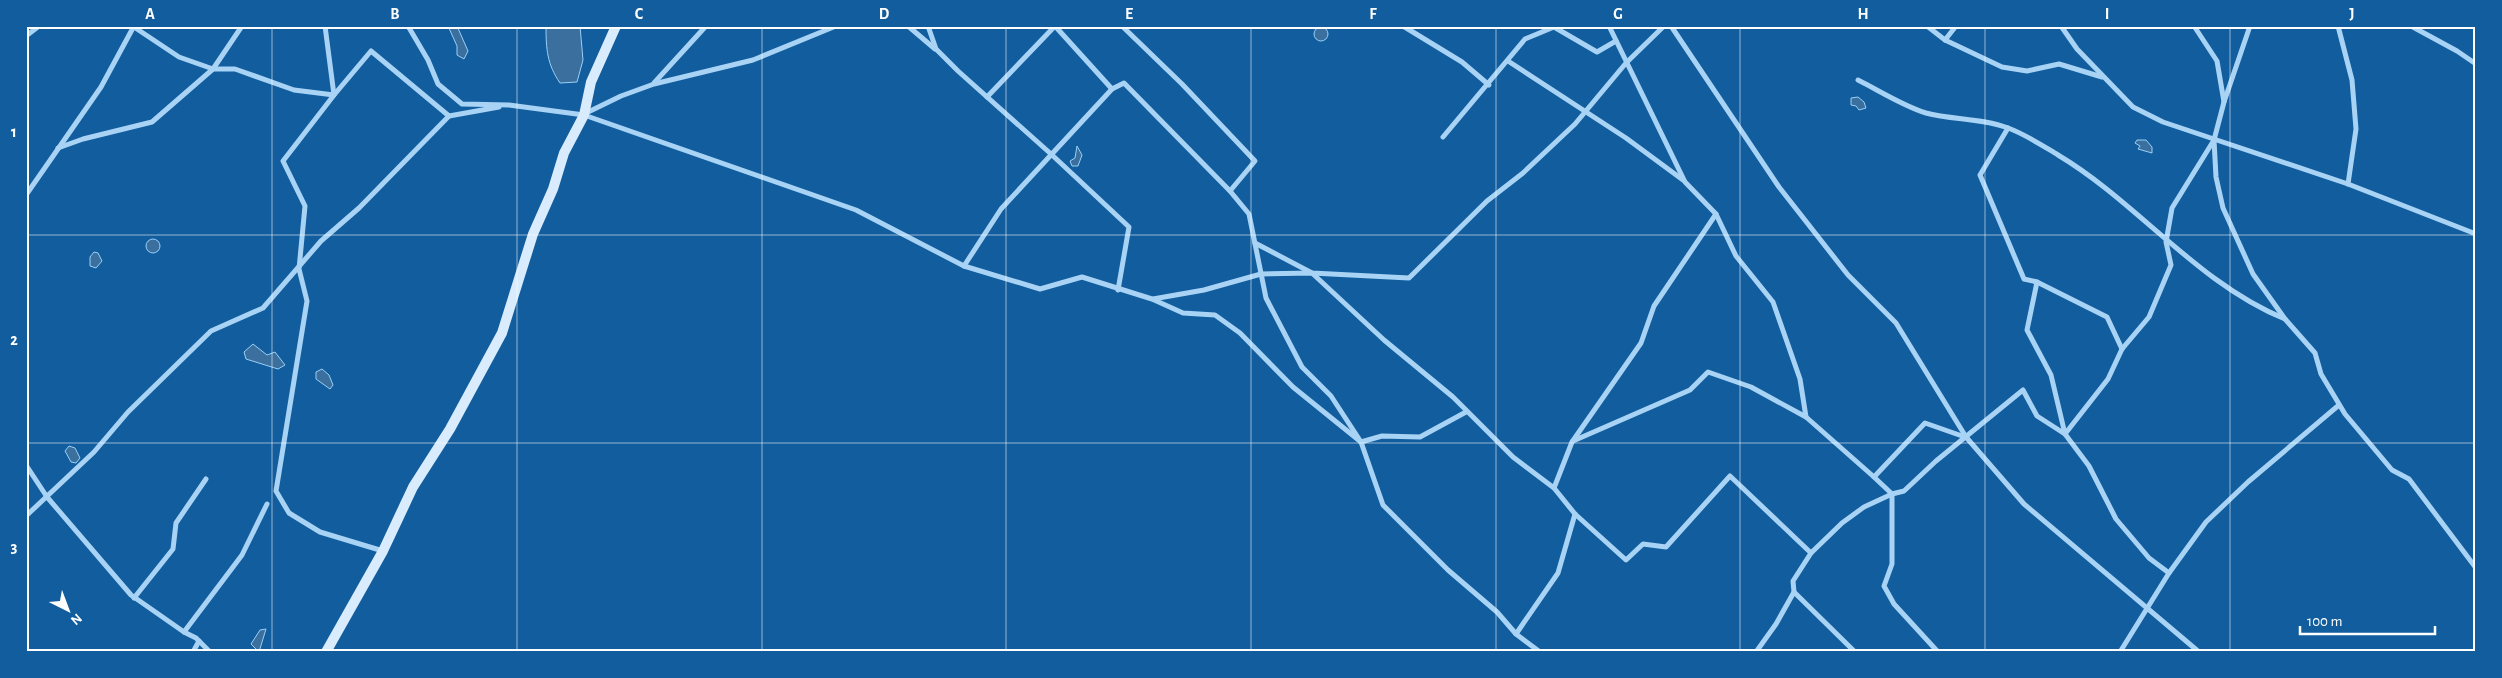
<svg xmlns="http://www.w3.org/2000/svg" width="2502" height="678" font-family="'Alegreya Sans',sans-serif">
<style>
.water{fill:#3b709e;stroke:#9acff8}
.lines{fill:none;stroke-linecap:round;stroke-linejoin:round}
.street{stroke:#a8d3f5;stroke-width:5}
.secondary{stroke:#d8ecfd;stroke-width:10}
.grid{fill:none;stroke:#fff;stroke-width:1;stroke-opacity:0.55}
.neatline{fill:none;stroke:#fff;stroke-width:2}
.grid-label{font-size:16px;text-anchor:middle;font-weight:bold;fill:#fff}
</style>
<rect width="100%" height="100%" fill="#115d9e"/>
<!-- water -->
<g class="water">
<polygon points="448,26 457,26 468,51 464,59 457,55 457,46"/>
<path d="M546,26H580L583,60L577,82L560,83C547,64 546,49 546,26Z"/>
<circle cx="1321" cy="34" r="7"/>
<polygon points="1858,97 1864,102 1866,108 1859,110 1856,106 1851,105 1851,98"/>
<polygon points="2137,140 2146,140 2152,147 2152,153 2138,149 2140,146 2135,143"/>
<polygon points="1077,146 1082,155 1078,166 1072,166 1070,161 1075,158"/>
<circle cx="153" cy="246" r="7"/>
<polygon points="94,252 98,253 102,261 96,268 90,266 90,257"/>
<polygon points="253,344 267,355 275,352 285,365 278,369 246,359 244,352"/>
<polygon points="322,369 329,375 333,385 330,389 316,379 316,372"/>
<polygon points="69,446 75,448 80,458 76,463 71,462 65,451"/>
<polygon points="266,629 259,652 251,644 260,630"/>
</g>
<g class="lines">
<!-- street -->
<g class="street">
<polyline points="125,26 134,27 179,57 213,69 235,69 294,90 334,95 371,51 449,116 499,107"/>
<polyline points="325,26 334,95 283,161 305,206 299,269 307,301 276,491 289,513 320,532 383,551"/>
<polyline points="408,26 428,60 438,84 462,104 509,105 584,115 856,210 964,266 1040,289 1082,277 1152,299 1183,313 1215,315 1240,333 1293,387 1361,442 1382,436 1420,437 1466,412"/>
<polyline points="908,26 935,49"/>
<polyline points="928,26 936,49 958,71 1051,154 1129,227 1118,290"/>
<polyline points="1055,26 1112,89 1124,83 1230,191 1249,214 1266,298 1302,367 1331,396 1361,442 1383,505 1448,570 1497,612 1516,634 1540,652"/>
<polyline points="1122,26 1182,84 1255,161 1230,191"/>
<polyline points="1403,26 1462,62 1489,85"/>
<polyline points="1609,26 1685,182 1716,214 1736,256 1773,302 1800,379 1806,417"/>
<polyline points="1671,26 1779,187 1848,275 1896,323 1966,437 2024,504 2199,652"/>
<polyline points="1927,26 1945,40 2002,67 2027,71 2059,64 2102,77"/>
<polyline points="2061,26 2077,49 2133,107 2163,122 2348,184 2476,234"/>
<polyline points="2194,26 2217,61 2224,102 2214,140 2216,177 2223,208 2253,274 2285,319 2315,353 2321,374 2345,414 2392,470 2409,479 2476,568"/>
<polyline points="2338,26 2352,80 2356,129 2348,184"/>
<polyline points="2411,26 2457,51 2476,64"/>
<polyline points="26,36 39,26"/>
<polyline points="1945,40 1956,26"/>
<polyline points="1508,61 1626,138 1683,180"/>
<path d="M1858,80C1880,91 1903,106 1926,113C1952,120 1983,118 2008,128C2025,134 2043,146 2058,155C2137,202 2197,283 2285,319"/>
<polyline points="654,83 706,26"/>
<polyline points="987,97 1055,26"/>
<polyline points="2224,102 2250,26"/>
<polyline points="584,114 621,96 654,84 753,60 836,26"/>
<polyline points="2008,128 1980,175 2024,279 2037,282 2027,330 2051,375 2065,434 2089,466 2116,519 2149,558 2169,573"/>
<polyline points="1443,137 1525,39 1554,27 1597,52 1616,41"/>
<polyline points="58,148 83,139 152,122 213,69 242,26"/>
<polyline points="26,195 101,87 134,26"/>
<polyline points="1716,214 1654,306 1641,343 1572,442 1554,488 1575,514 1626,560 1643,544 1666,547 1730,476 1811,553 1842,523 1864,507 1892,494 1904,491 1936,461 2023,390 2037,416 2065,434"/>
<polyline points="1255,243 1312,273 1409,278 1487,201 1523,173 1575,124 1626,63 1664,26"/>
<polyline points="964,266 1001,209 1112,89"/>
<polyline points="2037,282 2107,317 2122,349"/>
<polyline points="1153,299 1204,290 1261,274 1312,273 1384,340 1453,397 1513,457 1554,488"/>
<polyline points="2065,434 2108,379 2122,349 2149,317 2171,265 2166,242 2172,208 2214,140"/>
<polyline points="1573,441 1690,390 1708,372 1751,387 1806,417 1874,477 1925,423 1965,437"/>
<polyline points="26,465 47,497 131,595 184,632 196,638 210,652"/>
<polyline points="1874,477 1892,494 1892,564 1884,586 1894,604 1938,652"/>
<polyline points="26,516 94,452 128,412 211,331 263,308 321,241 359,208 449,116"/>
<polyline points="1794,592 1855,652"/>
<polyline points="134,598 173,549 176,523 206,479"/>
<polyline points="184,632 242,555 267,504"/>
<polyline points="1516,634 1558,573 1575,514"/>
<polyline points="193,652 199,641"/>
<polyline points="1756,652 1776,624 1794,592 1793,581 1811,553"/>
<polyline points="2120,652 2169,573 2206,522 2248,482 2339,405"/>
</g>
<!-- secondary -->
<polyline class="secondary" points="326,652 383,551 413,487 450,429 502,333 533,234 553,189 564,153 584,115 591,82 616,26"/>
</g>
<!-- grid -->
<path class="grid" d="M272,26V652M517,26V652M762,26V652M1006,26V652M1251,26V652M1496,26V652M1740,26V652M1985,26V652M2230,26V652M26,235H2476M26,443H2476"/>
<!-- border -->
<rect width="2502" height="678" fill="none" stroke="#115d9e" stroke-width="55"/>
<!-- north arrow -->
<g transform="translate(68 610) rotate(138)" stroke="#115d9e" stroke-width="4" paint-order="stroke">
<path d="M0-4L9 19L0 12L-9 19Z" fill="#ffffff"/>
<text y="-8" font-size="14" font-weight="bold" text-anchor="middle" fill="#ffffff">N</text>
</g>
<!-- scale -->
<path d="M2300 626v8h135v-8" fill="none" stroke="#ffffff" stroke-width="2.5"/>
<text x="2307" y="626" font-size="15" fill="#ffffff" stroke="#115d9e" stroke-width="4" paint-order="stroke">100 m</text>
<rect x="28" y="28" width="2446" height="622" class="neatline"/>
<g class="grid-label">
<text x="150" y="19">A</text>
<text x="395" y="19">B</text>
<text x="639" y="19">C</text>
<text x="884" y="19">D</text>
<text x="1129" y="19">E</text>
<text x="1373" y="19">F</text>
<text x="1618" y="19">G</text>
<text x="1863" y="19">H</text>
<text x="2107" y="19">I</text>
<text x="2352" y="19">J</text>
<text x="14" y="137">1</text>
<text x="14" y="345">2</text>
<text x="14" y="552">3</text>
</g>
</svg>
